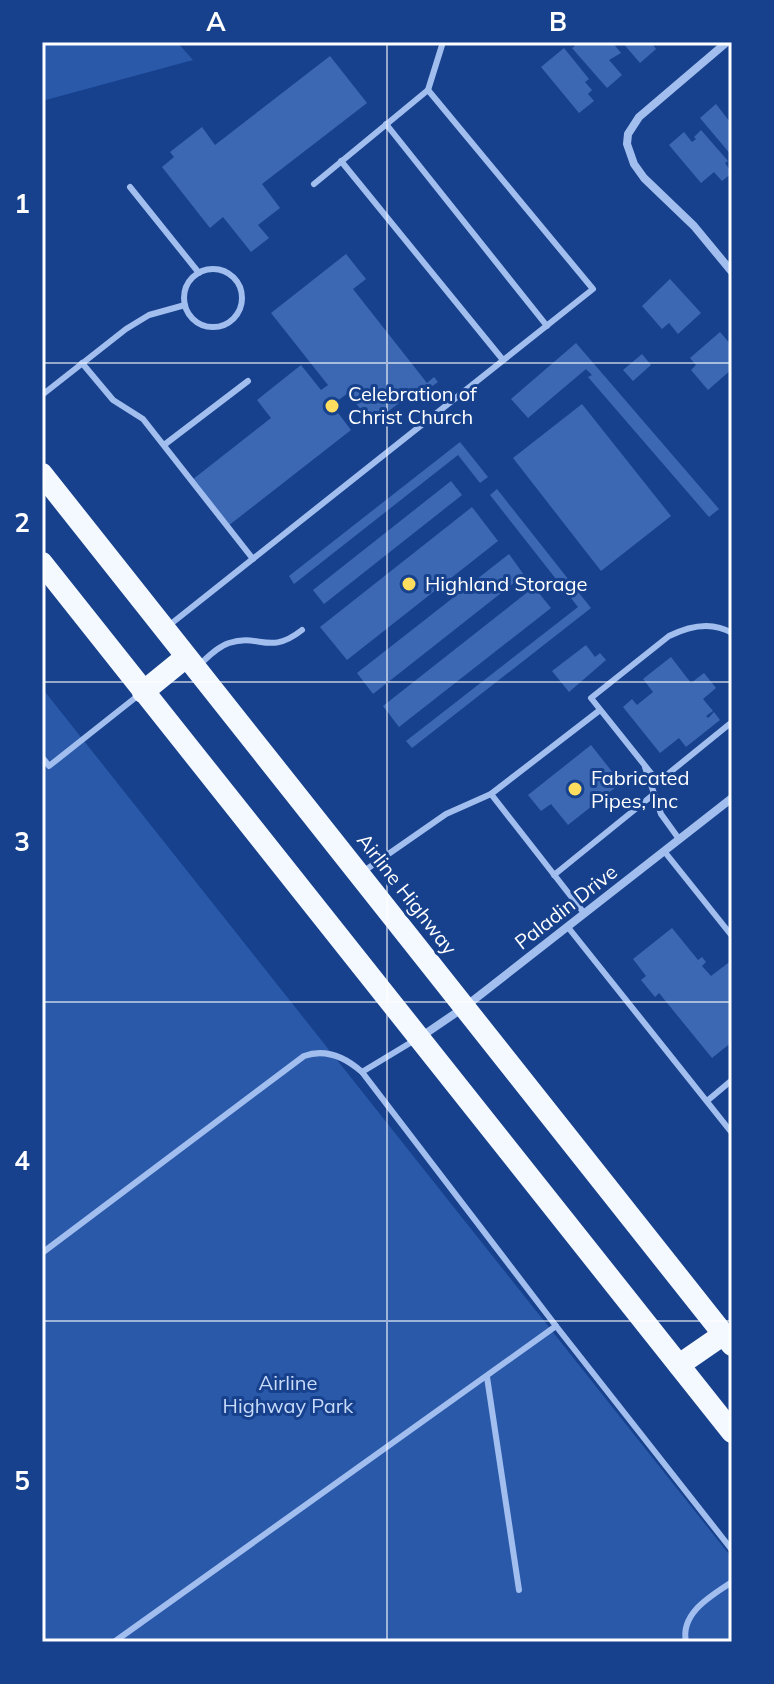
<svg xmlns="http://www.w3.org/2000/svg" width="774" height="1684" font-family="Mulish,sans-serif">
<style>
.green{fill:#2a59aa}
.building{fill:#3c68b3}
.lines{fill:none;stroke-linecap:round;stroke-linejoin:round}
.service{stroke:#a2beef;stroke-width:6}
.minor{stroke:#a2beef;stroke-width:8}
.trunk{stroke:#f4f8ff;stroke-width:22}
.grid{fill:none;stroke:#fff;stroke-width:2;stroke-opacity:0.55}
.poi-dot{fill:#ffdd5f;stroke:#17418c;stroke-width:3}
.labels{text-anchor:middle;stroke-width:6;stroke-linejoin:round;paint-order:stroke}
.poi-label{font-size:20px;fill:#fff;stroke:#17418c;text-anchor:start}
.street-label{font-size:20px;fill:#fff;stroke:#17418c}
.park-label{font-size:20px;fill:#c8dbfb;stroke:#17418c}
.neatline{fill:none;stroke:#fff;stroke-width:3}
.grid-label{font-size:26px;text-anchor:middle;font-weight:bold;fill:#fff}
</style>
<rect width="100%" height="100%" fill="#17418c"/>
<!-- green -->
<g class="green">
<polygon points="42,42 177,42 193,60 42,101"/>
<polygon points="42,688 732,1558 732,1642 42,1642"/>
</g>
<!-- building -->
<g class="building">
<polygon points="572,42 612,42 621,53 609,60 622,75 607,88 572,48 575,46"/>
<polygon points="622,42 651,42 656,49 640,63"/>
<polygon points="564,48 589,79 585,82 592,90 588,94 594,101 579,113 541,67"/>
<polygon points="330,56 367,103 262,184 280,208 258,225 269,238 251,252 223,217 210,228 162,167 174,157 170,152 202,127 215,145"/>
<polygon points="716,104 730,122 732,120 732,156 700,118"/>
<polygon points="701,130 728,161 725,163 732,173 722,181 714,172 701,183 669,145 684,132 692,142 696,139 694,137"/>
<polygon points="346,254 366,279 353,289 427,383 434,377 438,382 421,394 417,389 372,424 348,393 332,405 351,430 228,526 192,480 271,418 257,400 301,365 321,390 328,385 271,313"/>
<polygon points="670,279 701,313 678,334 669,323 662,329 642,306"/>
<polygon points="720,332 732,346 732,369 708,390 691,370 696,365 690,358"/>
<polygon points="576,343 719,509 709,517 588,377 592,375 586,369 528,418 511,399"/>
<polygon points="642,354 651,365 633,381 623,370"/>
<polygon points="582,404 671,516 601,571 513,458"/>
<polygon points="460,442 488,477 480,483 458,455 294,584 289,576"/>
<polygon points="451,481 462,495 324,604 313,590"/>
<polygon points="497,489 591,608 412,748 406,741 578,607 490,495"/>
<polygon points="472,507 498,541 347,660 320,627"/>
<polygon points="509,554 524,575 373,694 357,673"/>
<polygon points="534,587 551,608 399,727 383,706"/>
<polygon points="586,645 595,657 600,653 606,660 569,692 552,671"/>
<polygon points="671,657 691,683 704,673 716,688 703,699 713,711 706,716 708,718 714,712 720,720 686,747 679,738 660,753 623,707 632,699 637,705 653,692 643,679"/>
<polygon points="591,745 621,783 568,825 551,804 541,811 528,795"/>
<polygon points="672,928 698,960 702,957 706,962 702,966 711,976 732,960 732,1042 712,1058 659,993 655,997 641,980 646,976 633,959"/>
</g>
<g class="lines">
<!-- service -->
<g class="service">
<polyline points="428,90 443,42"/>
<polyline points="386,124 547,326"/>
<polyline points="341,161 503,360"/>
<polyline points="130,187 199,273"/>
<circle cx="213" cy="298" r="29"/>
<polyline points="82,363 113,400 143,419 253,559"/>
<polyline points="42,395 126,329 149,315 185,305"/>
<polyline points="164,445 248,381"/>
<polyline points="167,627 593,289 428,90 314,184"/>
<path d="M732,633C712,621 689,626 669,636L591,698L658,782L732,722"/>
<path d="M198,666C207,658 217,647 229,643C260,633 269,656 302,630"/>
<polyline points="42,757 49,766 140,694"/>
<polyline points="645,767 661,814 679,839"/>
<polyline points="491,794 600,710"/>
<polyline points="664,851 732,936"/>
<polyline points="364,871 446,814 491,794 584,913"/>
<polyline points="554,875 654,794"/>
<polyline points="567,926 732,1133"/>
<polyline points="707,1101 732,1080"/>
<path d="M42,1253L304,1056C326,1048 345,1057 362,1072"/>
<polyline points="556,1326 732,1550"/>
<polyline points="487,1377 519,1590"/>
<polyline points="114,1642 556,1326 362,1072 415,1040"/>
<path d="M686,1642C680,1613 711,1596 732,1582"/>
</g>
<!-- minor -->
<g class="minor">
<polyline points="727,42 639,117 628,134 627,144 634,164 644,178 694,226 732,272"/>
<polyline points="422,1036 466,1006 732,798"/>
</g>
<!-- trunk -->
<g class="trunk">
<polyline points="42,474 732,1345"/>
<polyline points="42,563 732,1432"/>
<polyline points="143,692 186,657"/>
<polyline points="679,1365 724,1334"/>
</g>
</g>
<!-- grid -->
<path class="grid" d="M387,42V1642M42,363H732M42,682H732M42,1002H732M42,1321H732"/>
<!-- markers -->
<g class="poi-dot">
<circle cx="332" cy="406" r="8"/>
<circle cx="409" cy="584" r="8"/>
<circle cx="575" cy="789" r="8"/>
</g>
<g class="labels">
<!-- poi labels -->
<g class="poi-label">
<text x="348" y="401">Celebration of<tspan x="348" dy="23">Christ Church</tspan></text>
<text x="425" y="591">Highland Storage</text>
<text x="591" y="785">Fabricated<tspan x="591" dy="23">Pipes, Inc</tspan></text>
</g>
<!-- street labels -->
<g class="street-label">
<text transform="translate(407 894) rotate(52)" y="7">Airline Highway</text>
<text transform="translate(566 907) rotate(-38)" y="7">Paladin Drive</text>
</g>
<!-- park labels -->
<g class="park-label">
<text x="288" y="1390">Airline<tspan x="288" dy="23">Highway Park</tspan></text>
</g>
</g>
<!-- border -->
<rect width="774" height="1684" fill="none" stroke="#17418c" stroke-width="88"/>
<rect x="44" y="44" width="686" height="1596" class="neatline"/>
<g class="grid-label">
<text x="216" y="31">A</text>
<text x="558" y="31">B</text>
<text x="22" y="213">1</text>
<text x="22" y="532">2</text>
<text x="22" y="851">3</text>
<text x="22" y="1170">4</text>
<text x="22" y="1490">5</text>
</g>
</svg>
